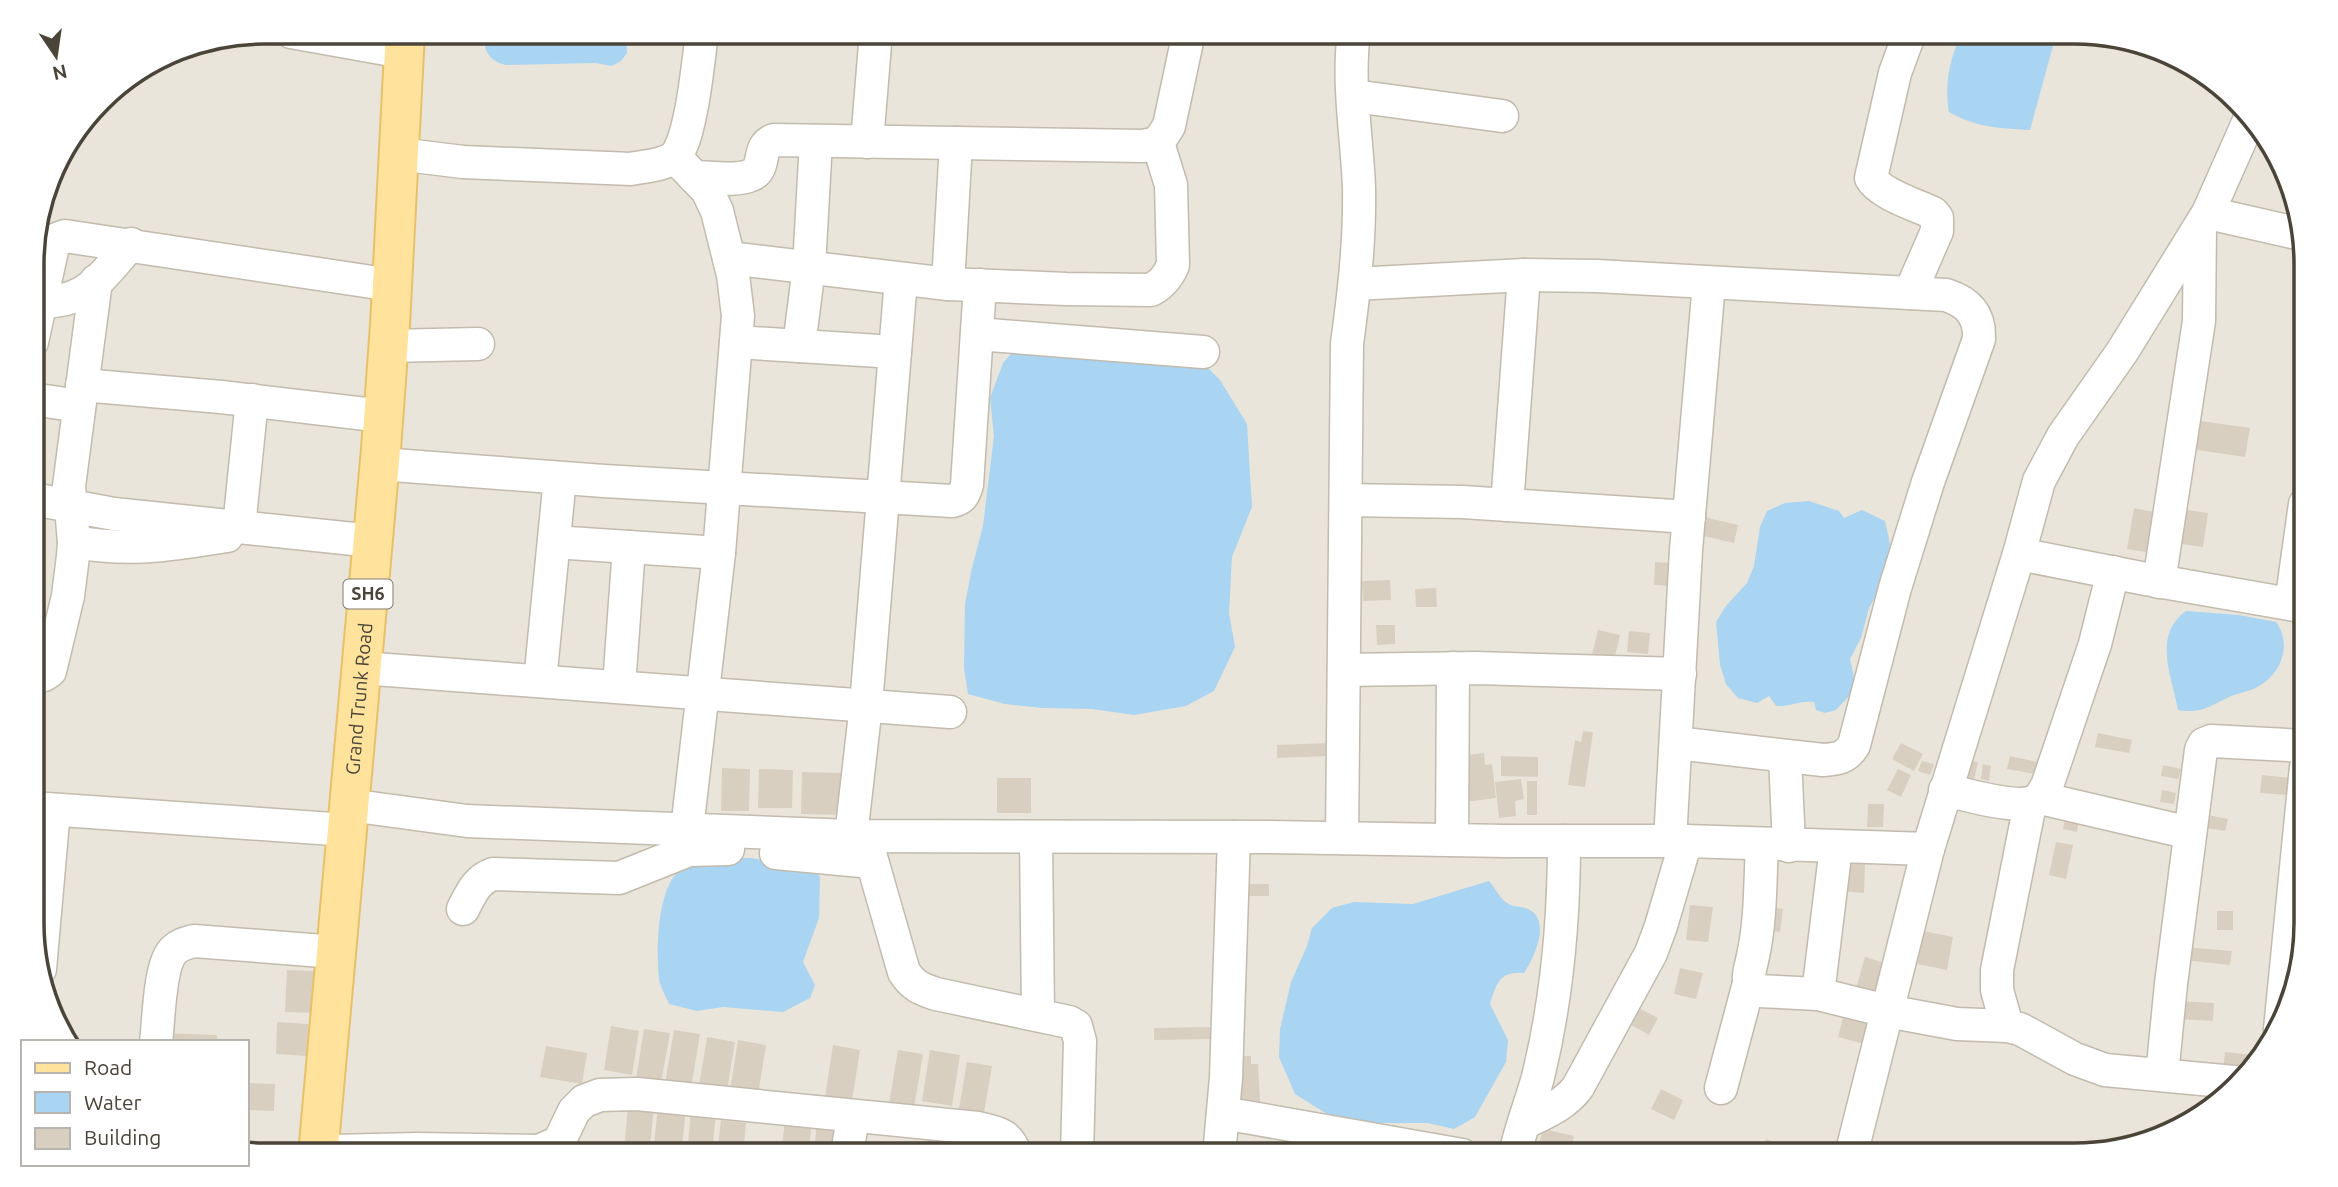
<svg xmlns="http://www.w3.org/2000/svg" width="2338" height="1187" font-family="Ubuntu,sans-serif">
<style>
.residential{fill:#eae5da}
.water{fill:#a9d4f2}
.building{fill:#d8cfc1}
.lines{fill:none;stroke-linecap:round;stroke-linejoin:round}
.minor-casing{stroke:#c2bbae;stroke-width:35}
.major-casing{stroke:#e6c16a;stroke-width:42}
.minor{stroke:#fff;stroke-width:32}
.major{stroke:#ffe39c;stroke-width:38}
.labels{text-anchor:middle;stroke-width:6;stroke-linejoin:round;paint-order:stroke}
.shield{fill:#fff;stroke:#817c74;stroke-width:2}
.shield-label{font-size:18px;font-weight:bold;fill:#4b4439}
.street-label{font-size:19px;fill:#4b4439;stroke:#fff}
.rim{fill:none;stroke:#4b4439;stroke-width:3.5}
</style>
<rect width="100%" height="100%" fill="#f6f3ec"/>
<!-- residential -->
<polygon class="residential" points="264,32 2074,32 2177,55 2259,123 2305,234 2306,924 2283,1026 2204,1116 2089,1155 264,1155 247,1152 247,1042 70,1042 34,954 32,248 56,161 110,89 175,49"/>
<!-- water -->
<g class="water">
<path d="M486,32H626L627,53L621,61L612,66L595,63L506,65C489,62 481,48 486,32Z"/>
<path d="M1962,32H2060L2054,42L2030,130C1999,128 1977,128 1949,112C1944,83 1950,58 1962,32Z"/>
<polygon points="1015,349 1202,362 1220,380 1247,424 1252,507 1232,557 1229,613 1235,647 1214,691 1186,706 1134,715 1092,709 1042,708 1005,704 968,694 964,668 965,604 972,568 983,526 994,436 990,398 1003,363"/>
<path d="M1809,501L1839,511L1844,518L1862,510L1885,521L1892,553L1882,584L1869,608L1861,638L1850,659L1855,681L1850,695L1836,710L1825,713L1816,710L1814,702C1799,700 1790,707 1776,706L1769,696L1757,703L1738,698L1726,684L1720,665L1716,622L1726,606L1747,583L1754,566L1760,527L1767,511L1785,503Z"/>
<path d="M2186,611L2239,615L2276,622C2292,644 2282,673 2259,686C2252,691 2242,692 2234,695C2210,705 2204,714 2178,710C2172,677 2152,635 2186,611Z"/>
<path d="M716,858H751L811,867L820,877L819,918L803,962L815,985L810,998L783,1012L723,1007L697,1011L669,1004C666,996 660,987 659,979C656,952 657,893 677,873C688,861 701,860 716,858Z"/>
<path d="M1489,881C1495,888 1500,898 1507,903C1512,907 1521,906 1528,909C1552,920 1534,958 1524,973C1499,971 1497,983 1490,1004L1508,1040L1506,1062L1475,1117L1454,1129L1428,1123H1352L1330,1116L1295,1094L1279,1057L1280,1029L1291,982L1307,946L1312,928L1332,908L1354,902L1413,904Z"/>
</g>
<!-- building -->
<g class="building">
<polygon points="2194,420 2250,428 2245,457 2190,449"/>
<polygon points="2134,508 2159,513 2151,553 2127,549"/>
<polygon points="2180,509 2208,513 2203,547 2175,543"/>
<polygon points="1704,517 1738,525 1734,543 1700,535"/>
<polygon points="1655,562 1676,563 1675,586 1654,585"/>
<polygon points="1390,580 1391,600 1363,601 1362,581"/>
<polygon points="1436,588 1437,607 1416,607 1415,589"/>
<polygon points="1376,625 1395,625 1395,644 1377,645"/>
<polygon points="1598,630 1620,635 1613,664 1591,659"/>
<polygon points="1629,631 1650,633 1648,654 1627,652"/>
<polygon points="1583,731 1593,732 1585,787 1568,785 1575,740 1581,742"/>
<polygon points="2098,733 2132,740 2129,753 2095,747"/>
<polygon points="1328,743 1328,756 1277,758 1277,745"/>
<polygon points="1901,743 1923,754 1914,771 1892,759"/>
<polygon points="1484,753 1485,765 1492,764 1496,798 1465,802 1466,755"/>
<polygon points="1501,756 1538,757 1538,777 1501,776"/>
<polygon points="2010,756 2038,762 2036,774 2007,769"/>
<polygon points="1966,760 1978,762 1974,780 1962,778"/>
<polygon points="1922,761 1934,764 1930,775 1918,771"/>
<polygon points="1983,764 1991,766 1989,781 1981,779"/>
<polygon points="2163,765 2181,769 2178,779 2161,776"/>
<polygon points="722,768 750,769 749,811 721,811"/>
<polygon points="759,769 793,770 792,808 758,808"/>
<polygon points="1898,769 1911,775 1901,797 1887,790"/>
<polygon points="802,772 846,773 845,815 801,814"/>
<polygon points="2262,775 2301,779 2300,796 2260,793"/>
<rect x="997" y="778" width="34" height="35"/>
<polygon points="1521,779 1524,799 1515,801 1516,816 1499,818 1495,782"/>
<rect x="1527" y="781" width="10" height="34"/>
<polygon points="2162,790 2176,793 2174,804 2160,802"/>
<polygon points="1868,804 1884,804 1883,827 1867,827"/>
<polygon points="2067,809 2080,812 2077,832 2063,829"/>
<polygon points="2198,813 2228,819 2225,831 2206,828"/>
<polygon points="2056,842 2073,845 2066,879 2049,875"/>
<polygon points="1844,862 1865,863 1864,893 1842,891"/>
<rect x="1242" y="884" width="27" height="12"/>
<polygon points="1690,905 1713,907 1708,942 1686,940"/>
<polygon points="1763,906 1783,909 1780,932 1760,929"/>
<rect x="2217" y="911" width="16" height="19"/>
<polygon points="1924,931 1953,937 1947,970 1917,964"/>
<polygon points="2184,947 2232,951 2230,965 2183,960"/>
<polygon points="1865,957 1888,964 1879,999 1855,992"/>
<polygon points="1680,968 1703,973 1696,999 1674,994"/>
<polygon points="287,970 314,971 313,1013 285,1012"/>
<polygon points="2177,1001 2214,1003 2213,1021 2176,1019"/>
<polygon points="1631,1004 1658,1018 1649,1035 1622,1020"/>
<polygon points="1845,1010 1872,1017 1864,1044 1838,1037"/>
<polygon points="277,1022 308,1024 307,1056 276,1054"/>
<polygon points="611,1026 639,1031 632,1075 604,1070"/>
<polygon points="1211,1027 1212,1039 1154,1040 1154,1028"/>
<polygon points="644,1029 670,1033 661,1083 636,1079"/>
<polygon points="674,1030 700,1034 691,1088 665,1084"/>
<polygon points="162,1033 217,1035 217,1042 162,1042"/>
<polygon points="707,1037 735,1042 727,1091 699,1086"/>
<polygon points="738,1040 766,1045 758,1095 730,1090"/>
<polygon points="833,1045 860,1050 852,1101 825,1097"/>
<polygon points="546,1046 587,1053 582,1084 540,1077"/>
<polygon points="898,1050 923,1054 913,1114 888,1110"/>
<polygon points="930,1050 960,1055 952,1106 922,1101"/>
<polygon points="2225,1052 2253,1055 2252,1060 2242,1072 2223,1070"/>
<polygon points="1238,1056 1251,1056 1251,1064 1258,1064 1260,1102 1241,1104"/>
<polygon points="967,1062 992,1066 983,1118 958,1114"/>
<polygon points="247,1083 275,1084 274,1111 247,1110"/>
<polygon points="1661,1089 1683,1100 1674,1120 1651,1109"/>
<polygon points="628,1104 654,1107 649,1155 624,1153"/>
<polygon points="658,1106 686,1109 681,1155 653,1155"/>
<polygon points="691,1110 716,1113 712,1155 687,1155"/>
<polygon points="721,1120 746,1123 743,1155 717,1155"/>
<polygon points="785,1120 812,1122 808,1155 781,1155"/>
<polygon points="817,1121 843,1123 839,1155 814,1155"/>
<polygon points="1543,1129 1574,1136 1570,1155 1536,1155"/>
<polygon points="929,1132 983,1140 981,1155 925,1155"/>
<polygon points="1766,1139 1806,1151 1805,1155 1762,1155"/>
<polygon points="1266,1147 1267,1155 1243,1155 1242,1148"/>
<polygon points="1065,1149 1065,1155 1032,1155 1032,1153"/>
</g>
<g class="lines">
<defs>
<g id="minor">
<polyline points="291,32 403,52"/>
<path d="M1910,32L1895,73L1871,178C1880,194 1916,205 1933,213L1937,218V231L1910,293"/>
<polyline points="1354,96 1502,116"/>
<polyline points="867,142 876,32"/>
<path d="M398,154L463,162L631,169C644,166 661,166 673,158C691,146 699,55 702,32"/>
<polyline points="675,157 707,190 717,211 733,275 738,316 719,553 687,829"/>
<path d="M694,177C711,177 736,182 751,175C767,169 756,146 774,140L1143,146L1158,143L1169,126L1189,32"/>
<polyline points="2208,213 2305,235"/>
<path d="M729,258L948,284L1066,289L1151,290C1162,284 1168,277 1173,265L1171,185L1158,143"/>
<polyline points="948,284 956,143"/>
<path d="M1355,284L1524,275L1597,276L1946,295C1968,302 1980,315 1979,339L1928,482L1895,588L1854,745C1846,758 1838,759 1823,760L1676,743"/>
<path d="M32,301C86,306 98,280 131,244"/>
<polyline points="977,334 1203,352"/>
<polyline points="32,342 53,246 57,239 65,236 392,285"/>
<polyline points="736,342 895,352"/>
<polyline points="388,346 478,344"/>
<polyline points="799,346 809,267 816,141"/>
<polyline points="82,385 221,397 383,416"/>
<polyline points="32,399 79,406"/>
<path d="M380,464L604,481L952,501C962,499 964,495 967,485L980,285"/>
<polyline points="33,499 114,514 373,541"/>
<polyline points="1346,500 1463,502 1689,517"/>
<polyline points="1507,505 1524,275"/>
<polyline points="239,527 252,400"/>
<path d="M74,542C132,552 170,545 227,536"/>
<polyline points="554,542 719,553"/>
<polyline points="2019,554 2146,579 2306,607"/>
<polyline points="2159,582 2199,321 2200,227"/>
<polyline points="2291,604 2305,504"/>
<polyline points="361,668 950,712"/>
<polyline points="1344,670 1476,668 1680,674"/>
<polyline points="33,677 44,675 50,671 68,596 73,556 74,542 69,486 96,281"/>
<polyline points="540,681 560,478"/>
<polyline points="619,686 629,547"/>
<polyline points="1785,756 1789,846"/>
<path d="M1945,790C1966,794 2021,812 2038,799C2042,796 2044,790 2047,786L2095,644L2113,572"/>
<polyline points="2040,798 2190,833"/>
<polyline points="349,805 467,821 851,836 1269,837 1506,841 1686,841 1928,849"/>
<polyline points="33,808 347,830"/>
<polyline points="851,836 866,705 901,279"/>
<path d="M865,836L904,972C913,986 921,989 936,994L1069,1022L1076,1026L1080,1041L1077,1155"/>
<polyline points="1036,837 1038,1015"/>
<path d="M1342,838L1347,344C1354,292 1360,241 1359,188C1357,136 1347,83 1354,32"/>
<polyline points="1452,840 1453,668"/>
<polyline points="1670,841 1686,550 1709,283"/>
<path d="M1762,845C1760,882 1761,920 1753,956C1751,967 1746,978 1751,988L1758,991L1818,994L1887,1011L1957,1024L2007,1026L2020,1029L2075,1059L2105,1070L2234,1082"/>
<polyline points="776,853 872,862"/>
<path d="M463,909C471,894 476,880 493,874L619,878L689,850L728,849"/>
<polyline points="40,969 54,810"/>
<polyline points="1818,994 1836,847"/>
<polyline points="2007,1026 1997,990 1997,970 2030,804"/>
<polyline points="2280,1029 2306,767"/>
<path d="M156,1042C159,1020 159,964 174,950C180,944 187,943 194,941L336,952"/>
<polyline points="2162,1075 2171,984 2201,750 2204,744 2211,741 2306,746"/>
<polyline points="1721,1088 1749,983"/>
<polyline points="1223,1113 1462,1155"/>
<path d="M1524,1123C1544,1113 1565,1105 1578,1087L1651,953L1661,926L1686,841"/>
<path d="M311,1155L331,1151L417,1149L539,1151L559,1142L574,1111L584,1101L600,1095L637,1094L978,1128C999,1133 1008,1133 1016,1155"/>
<polyline points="847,1155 853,1116"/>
<polyline points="1219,1155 1226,1078 1234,837"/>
<path d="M1515,1155C1520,1129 1531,1103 1538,1077C1557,1000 1564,921 1564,841"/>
<polyline points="1851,1155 1928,849 2019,554 2039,481 2063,436 2122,352 2208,213 2251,116"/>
</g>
<g id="major">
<path id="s1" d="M318,1155L381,449L390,325L405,32"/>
</g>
</defs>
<!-- minor casing -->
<use href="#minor" class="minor-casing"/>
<!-- major casing -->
<use href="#major" class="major-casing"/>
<!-- minor -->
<use href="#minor" class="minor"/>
<!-- major -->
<use href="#major" class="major"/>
</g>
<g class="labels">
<!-- shield labels -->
<rect class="shield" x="343.5" y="579.5" width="49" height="29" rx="5"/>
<g class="shield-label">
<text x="368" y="600">SH6</text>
</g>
<!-- street labels -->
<g class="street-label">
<text dy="7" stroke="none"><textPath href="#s1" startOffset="458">Grand Trunk Road</textPath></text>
</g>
</g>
<!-- crop -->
<path d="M0 0H2338V1187H0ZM264 44H2074A220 220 0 0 1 2294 264V923A220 220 0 0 1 2074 1143H264A220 220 0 0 1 44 923V264A220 220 0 0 1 264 44Z" fill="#fff" fill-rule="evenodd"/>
<path class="rim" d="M264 44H2074A220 220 0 0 1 2294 264V923A220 220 0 0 1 2074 1143H264A220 220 0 0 1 44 923V264A220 220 0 0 1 264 44Z"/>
<!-- legend -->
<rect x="21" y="1040" width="228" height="126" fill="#ffffff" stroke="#b7b4b0" stroke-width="2"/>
<rect x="35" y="1063" width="35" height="10" fill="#ffe39c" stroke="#b7b4b0" stroke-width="2"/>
<text x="84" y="1075" font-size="21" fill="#4b4439">Road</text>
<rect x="35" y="1092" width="35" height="21" fill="#a9d4f2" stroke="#b7b4b0" stroke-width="2"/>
<text x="84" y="1110" font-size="21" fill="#4b4439">Water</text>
<rect x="35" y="1128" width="35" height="21" fill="#d8cfc1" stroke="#b7b4b0" stroke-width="2"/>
<text x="84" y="1145" font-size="21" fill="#4b4439">Building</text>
<!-- north arrow -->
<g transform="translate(56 56) rotate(167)" stroke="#ffffff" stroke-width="5" paint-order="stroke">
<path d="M0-5L12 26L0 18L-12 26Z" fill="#4b4439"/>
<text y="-10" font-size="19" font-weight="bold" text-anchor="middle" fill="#4b4439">N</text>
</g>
</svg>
